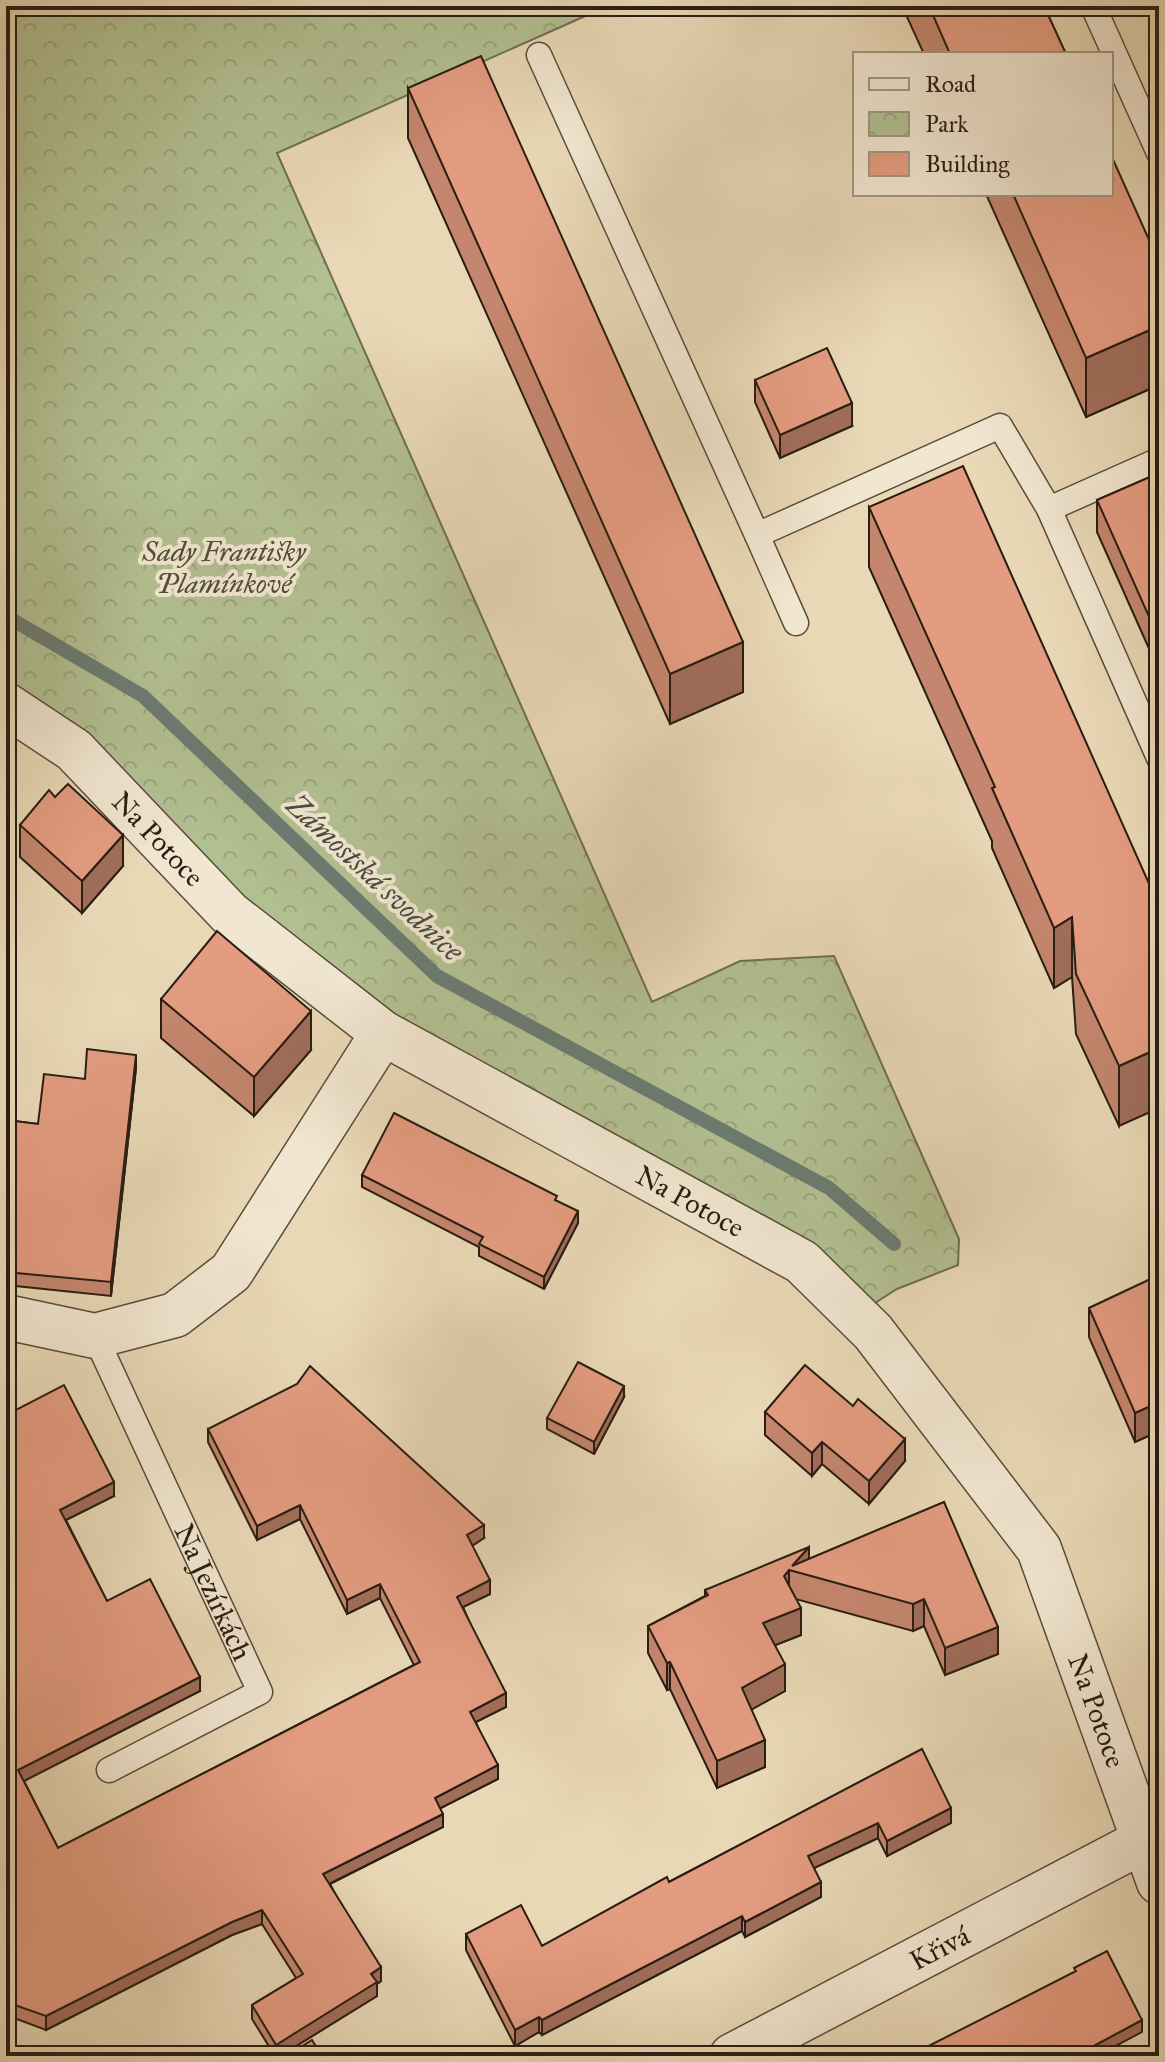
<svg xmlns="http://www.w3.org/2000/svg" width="1165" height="2062" font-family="'IM FELL Great Primer',serif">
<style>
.park{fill:url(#park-crowns);stroke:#6e6e52;stroke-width:2}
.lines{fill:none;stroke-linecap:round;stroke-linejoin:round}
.stream{stroke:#6b7b71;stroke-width:14}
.service-casing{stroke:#594c3b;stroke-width:27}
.minor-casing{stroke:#594c3b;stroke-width:47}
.service{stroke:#f1e6d0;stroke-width:24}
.minor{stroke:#f1e6d0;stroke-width:44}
.wall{fill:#c4866e;stroke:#291d12;stroke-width:2}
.shaded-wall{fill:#a06d5a;stroke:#291d12;stroke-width:2}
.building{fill:#e49c80;stroke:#291d12;stroke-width:2}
.labels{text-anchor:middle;stroke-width:8;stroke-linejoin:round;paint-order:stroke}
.park-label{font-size:28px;font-style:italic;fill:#524e38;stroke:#f1e6d0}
.street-label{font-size:28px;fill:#291d12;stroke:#f1e6d0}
.water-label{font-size:30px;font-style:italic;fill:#4a4c42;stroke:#f1e6d0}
</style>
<defs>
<pattern id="park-crowns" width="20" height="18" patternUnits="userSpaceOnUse" patternTransform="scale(2)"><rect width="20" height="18" fill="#b2bf91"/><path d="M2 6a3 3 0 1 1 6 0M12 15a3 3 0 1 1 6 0" fill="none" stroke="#99a47c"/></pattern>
</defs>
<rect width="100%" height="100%" fill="#e9d8b6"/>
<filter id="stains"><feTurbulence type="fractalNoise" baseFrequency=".0025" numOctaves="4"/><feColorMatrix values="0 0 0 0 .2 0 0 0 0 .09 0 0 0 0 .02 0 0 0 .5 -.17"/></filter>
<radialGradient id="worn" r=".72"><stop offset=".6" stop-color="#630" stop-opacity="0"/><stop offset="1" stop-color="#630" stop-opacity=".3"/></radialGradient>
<!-- park -->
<polygon class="park" points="6,6 608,6 277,153 652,1002 740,961 834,956 959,1239 958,1265 897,1289 864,1310 408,1027 239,893 85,734 6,680"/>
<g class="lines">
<!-- stream -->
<polyline class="stream" points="6,616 143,696 437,976 829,1188 894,1244"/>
<defs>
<g id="service">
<polyline points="1093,6 1159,153"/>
<polyline points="539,55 757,535"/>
<polyline points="1049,509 1159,758"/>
<polyline points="796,623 757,535 1000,426 1049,509 1159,460"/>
<path id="s1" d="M95,1336L260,1692L109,1770"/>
</g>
<g id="minor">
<path id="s2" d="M6,705L74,750L229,913L383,1033L802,1262L873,1332L1039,1549L1159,1882"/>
<polyline points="6,1317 95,1336 175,1315 231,1272 383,1033"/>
<path id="s3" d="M732,2056L1145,1840"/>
</g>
</defs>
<!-- service casing -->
<use href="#service" class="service-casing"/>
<!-- minor casing -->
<use href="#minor" class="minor-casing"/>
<!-- service -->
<use href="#service" class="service"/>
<!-- minor -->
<use href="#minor" class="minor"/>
</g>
<!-- wall -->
<g class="wall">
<polygon points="902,6 1044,6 1066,54 924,54"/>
<polygon points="408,88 743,692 670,724 408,138"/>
<polygon points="986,194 1111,194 1159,262 1159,385 1086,417"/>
<polygon points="755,380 852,426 780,458 755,402"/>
<polygon points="1159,473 1159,671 1097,532 1097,500"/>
<polygon points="869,507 1159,906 1119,1126 1076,1034 1072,977 1054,988 992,848 992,841 869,567"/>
<polygon points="20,825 123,866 82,913 20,857"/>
<polygon points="161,999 311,1050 254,1116 161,1038"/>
<polygon points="136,1068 111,1296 6,1285 6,1120 38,1124 85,1079"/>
<polygon points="362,1175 557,1201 578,1223 544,1289 479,1256 479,1247 362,1187"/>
<polygon points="1159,1275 1159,1443 1155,1433 1135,1442 1089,1337 1089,1308"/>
<polygon points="624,1397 594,1454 547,1429 547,1418"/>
<polygon points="765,1412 905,1461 869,1504 822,1464 812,1476 765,1435"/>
<polygon points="6,1415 114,1496 66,1520 107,1601 200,1691 24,1781 58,1848 414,1665 380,1598 347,1614 300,1519 257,1540 208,1442 208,1429 484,1538 472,1546 490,1594 463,1607 506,1707 476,1722 498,1779 440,1808 443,1827 330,1884 381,1981 377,1984 377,1996 280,2056 275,2056 252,2019 252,2005 296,1978 262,1924 232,1935 46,2030 6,2015"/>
<polygon points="944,1502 998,1654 945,1675 924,1626 913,1631 796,1599 801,1635 775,1645 785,1691 751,1709 765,1767 717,1788 670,1689 667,1690 648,1653 648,1626 705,1596 705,1590 809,1559"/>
<polygon points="922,1749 951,1823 887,1856 878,1838 814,1868 821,1897 745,1937 742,1931 542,2035 539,2032 515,2046 466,1950 466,1934 542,1946 669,1882"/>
</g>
<!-- shaded-wall -->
<g class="shaded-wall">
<polygon points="1159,326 1159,385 1086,417 1086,358"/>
<polygon points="852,403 852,426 780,458 780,435"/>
<polygon points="743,642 743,692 670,724 670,674"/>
<polygon points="123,835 123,866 82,913 82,881"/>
<polygon points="1072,917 1072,977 1054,988 1054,928"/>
<polygon points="311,1011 311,1050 254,1116 254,1077"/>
<polygon points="1159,1048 1159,1108 1119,1126 1119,1066"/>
<polygon points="136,1055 136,1068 111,1296 111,1282"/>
<polygon points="578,1211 578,1223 544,1289 544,1277"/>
<polygon points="624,1386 624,1397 594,1454 594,1442"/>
<polygon points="1155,1404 1155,1433 1135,1442 1135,1413"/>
<polygon points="905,1439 905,1461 869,1504 869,1481"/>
<polygon points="822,1442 822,1464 812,1476 812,1453"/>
<polygon points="114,1482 114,1496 60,1523 60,1510"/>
<polygon points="300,1505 300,1519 257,1540 257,1526"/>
<polygon points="484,1525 484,1538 467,1549 467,1535"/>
<polygon points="809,1547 809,1574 792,1566"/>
<polygon points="789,1570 789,1597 784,1576"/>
<polygon points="490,1580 490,1594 457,1610 457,1597"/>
<polygon points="380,1584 380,1598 347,1614 347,1600"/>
<polygon points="924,1599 924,1626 913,1631 913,1604"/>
<polygon points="801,1608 801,1635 763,1650 763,1623"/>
<polygon points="998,1627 998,1654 945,1675 945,1648"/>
<polygon points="670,1662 670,1689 667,1690 667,1663"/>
<polygon points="785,1664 785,1691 742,1715 742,1688"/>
<polygon points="200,1677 200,1691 18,1784 18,1770"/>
<polygon points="506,1693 506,1707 470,1725 470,1712"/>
<polygon points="765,1740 765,1767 717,1788 717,1761"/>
<polygon points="498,1765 498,1779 435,1811 435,1798"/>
<polygon points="951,1808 951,1823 887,1856 887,1841"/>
<polygon points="443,1814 443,1827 323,1887 323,1874"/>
<polygon points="878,1823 878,1838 808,1871 808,1856"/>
<polygon points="821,1882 821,1897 745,1937 745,1922"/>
<polygon points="262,1910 262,1924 232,1935 46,2030 46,2016 232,1922"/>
<polygon points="742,1916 742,1931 542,2035 542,2020"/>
<polygon points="381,1967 381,1981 377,1984 377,1996 280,2056 276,2056 276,2045"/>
<polygon points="539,2017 539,2032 515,2046 515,2030"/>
<polygon points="1142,2020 1142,2032 1097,2056 1075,2056"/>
</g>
<!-- building -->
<g class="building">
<polygon points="929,6 1044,6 1066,54 950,54"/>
<polygon points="481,56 743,642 670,674 408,88"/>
<polygon points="1111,155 1159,262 1159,326 1086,358 1013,194 1111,194"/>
<polygon points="827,348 852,403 780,435 755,380"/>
<polygon points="963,466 1159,906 1159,1048 1119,1066 1076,974 1072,917 1054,928 992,788 995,787 869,507"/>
<polygon points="1159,473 1159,639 1097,500"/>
<polygon points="68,784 123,835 82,881 20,825 49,790 55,797"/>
<polygon points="217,931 311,1011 254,1077 161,999"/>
<polygon points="87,1049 136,1055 111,1282 6,1272 6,1120 38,1124 44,1074 85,1079"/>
<polygon points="394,1113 557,1196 555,1200 578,1211 544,1277 479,1244 483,1237 362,1175"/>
<polygon points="1159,1275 1159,1413 1155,1404 1135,1413 1089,1308"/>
<polygon points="578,1362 624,1386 594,1442 547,1418"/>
<polygon points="805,1365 853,1406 858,1399 905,1439 869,1481 822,1442 812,1453 765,1412"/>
<polygon points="310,1366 484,1525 467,1535 490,1580 457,1597 506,1693 470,1712 498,1765 435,1798 443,1814 323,1874 381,1967 371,1974 377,1982 276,2045 252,2005 303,1974 262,1910 232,1922 46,2016 6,2002 6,1415 64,1385 114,1482 60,1510 107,1601 150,1579 200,1677 18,1770 58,1848 420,1662 380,1584 347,1600 300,1505 257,1526 208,1429 297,1384"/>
<polygon points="944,1502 998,1627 945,1648 924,1599 913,1604 789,1570 784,1576 801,1608 763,1623 785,1664 742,1688 765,1740 717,1761 670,1662 667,1663 648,1626 708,1595 705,1590 809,1547 792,1566"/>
<polygon points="922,1749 951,1808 887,1841 878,1823 808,1856 821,1882 745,1922 742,1916 542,2020 539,2017 515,2030 466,1934 521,1905 542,1946 667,1877 669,1882"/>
<polygon points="1107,1951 1142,2020 1075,2056 909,2056 1076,1971 1074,1968"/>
<polygon points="312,2040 322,2056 287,2056"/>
</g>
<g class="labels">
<!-- park labels -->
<g class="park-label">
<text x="224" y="561">Sady Františky<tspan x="224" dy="32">Plamínkové</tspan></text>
</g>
<!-- street labels -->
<g class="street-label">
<text dy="10" stroke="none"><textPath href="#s2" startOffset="204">Na Potoce</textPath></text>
<text dy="10" stroke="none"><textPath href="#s2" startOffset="852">Na Potoce</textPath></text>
<text dy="10" stroke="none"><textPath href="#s1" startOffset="282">Na Jezírkách</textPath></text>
<text dy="10" stroke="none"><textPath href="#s2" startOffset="1524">Na Potoce</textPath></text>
<text dy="10" stroke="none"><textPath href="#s3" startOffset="234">Křivá</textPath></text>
</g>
<!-- water labels -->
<g class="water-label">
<text transform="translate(375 878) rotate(43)" y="10">Zámostská svodnice</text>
</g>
</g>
<!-- margin -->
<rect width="1165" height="2062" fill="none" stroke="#e9d8b6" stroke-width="32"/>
<rect x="8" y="8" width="1149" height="2046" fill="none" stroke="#291d12" stroke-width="4"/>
<rect x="16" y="16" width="1133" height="2030" fill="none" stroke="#291d12" stroke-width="2"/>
<!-- legend -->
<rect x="853" y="52" width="260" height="144" fill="#f1e6d0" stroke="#a19684" stroke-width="2"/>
<rect x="869" y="78" width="40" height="12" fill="#f1e6d0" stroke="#a19684" stroke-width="2"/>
<text x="925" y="92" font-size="24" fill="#291d12">Road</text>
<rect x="869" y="112" width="40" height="24" fill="url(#park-crowns)" stroke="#a19684" stroke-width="2"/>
<text x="925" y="132" font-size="24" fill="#291d12">Park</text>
<rect x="869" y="152" width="40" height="24" fill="#e49c80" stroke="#a19684" stroke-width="2"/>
<text x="925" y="172" font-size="24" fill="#291d12">Building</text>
<rect width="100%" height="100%" filter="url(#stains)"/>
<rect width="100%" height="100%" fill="url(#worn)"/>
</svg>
